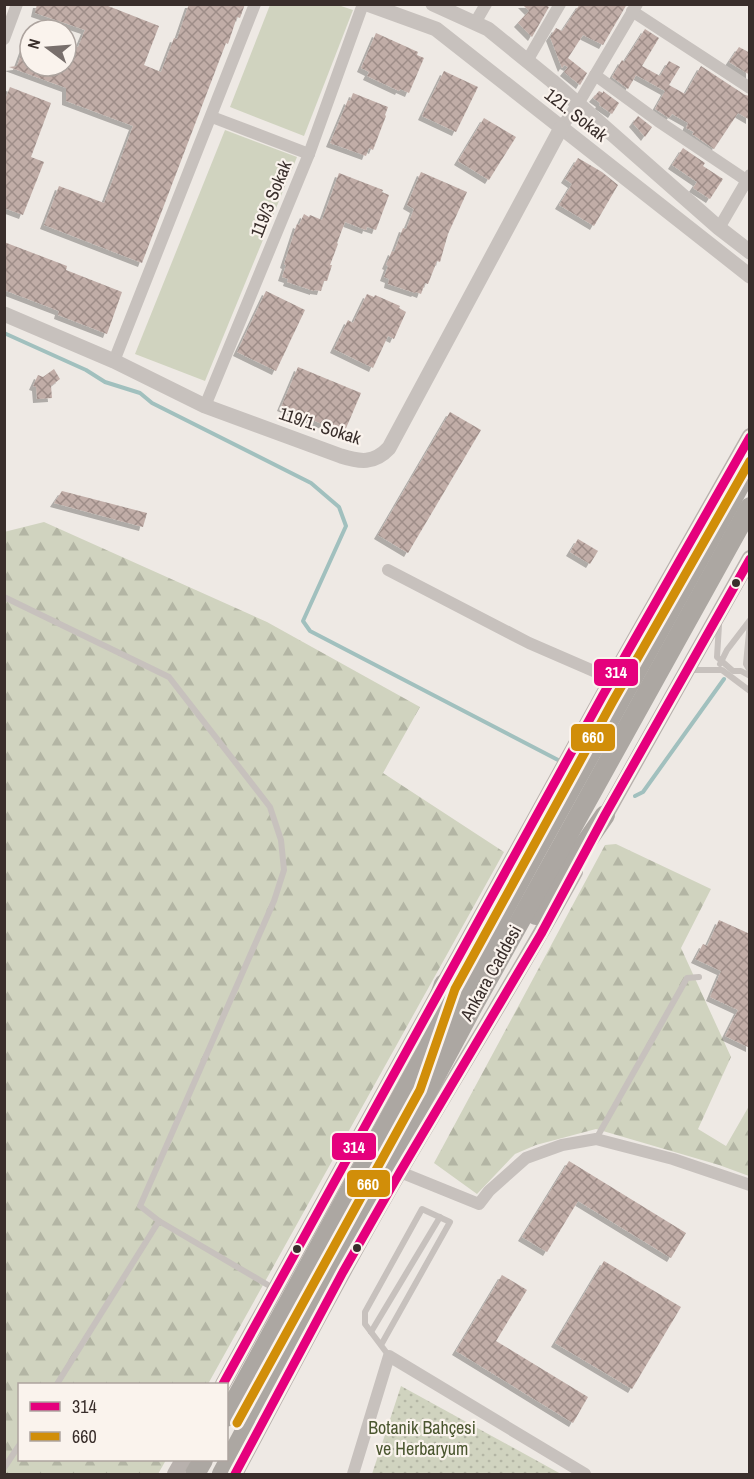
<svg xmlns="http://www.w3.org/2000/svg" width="754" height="1479" font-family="'Archivo Narrow',sans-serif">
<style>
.green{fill:#d0d3bf}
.forest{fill:url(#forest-firs)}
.garden{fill:url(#garden-dots)}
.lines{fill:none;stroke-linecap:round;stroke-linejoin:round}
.stream{stroke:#a1c0be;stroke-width:4}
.building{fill:url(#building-cross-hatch);filter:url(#shadow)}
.service{stroke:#c7c1bd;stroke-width:6}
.minor{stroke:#c7c1bd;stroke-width:12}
.tertiary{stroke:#c7c1bd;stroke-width:15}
.secondary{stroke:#b8b1ad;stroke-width:16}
.trunk{stroke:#aca7a2;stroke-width:20}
.bus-1-casing{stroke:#faf3ed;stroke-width:14}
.bus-2-casing{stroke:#faf3ed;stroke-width:14}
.bus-1{stroke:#e5007d;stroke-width:9}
.bus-2{stroke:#d18e09;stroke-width:9}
.bus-dot{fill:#392e2b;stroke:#faf3ed;stroke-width:2}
.labels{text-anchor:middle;stroke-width:4.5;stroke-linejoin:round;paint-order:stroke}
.street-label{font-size:18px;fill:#392e2b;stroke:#faf3ed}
.park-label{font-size:18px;fill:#4a562f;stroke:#faf3ed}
.line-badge{stroke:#faf3ed;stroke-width:2}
.badge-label{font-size:16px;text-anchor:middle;font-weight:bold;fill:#fff}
</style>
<defs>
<pattern id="forest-firs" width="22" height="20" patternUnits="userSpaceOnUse" patternTransform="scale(1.5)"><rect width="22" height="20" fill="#d0d3bf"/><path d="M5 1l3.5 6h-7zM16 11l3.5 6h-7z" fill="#b3b5a4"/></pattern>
<pattern id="garden-dots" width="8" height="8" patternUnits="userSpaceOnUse" patternTransform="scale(1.5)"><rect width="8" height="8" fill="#d0d3bf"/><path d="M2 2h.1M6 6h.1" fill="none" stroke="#b3b5a4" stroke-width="1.8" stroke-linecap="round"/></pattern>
<pattern id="building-cross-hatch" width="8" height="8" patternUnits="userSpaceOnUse" patternTransform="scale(1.5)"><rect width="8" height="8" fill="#c1ada7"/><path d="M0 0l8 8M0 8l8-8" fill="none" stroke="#9e8d88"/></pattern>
<filter id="shadow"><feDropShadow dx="-4" dy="4" stdDeviation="0" flood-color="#0004"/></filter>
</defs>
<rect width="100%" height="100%" fill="#eee9e4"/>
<!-- green -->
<g class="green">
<polygon points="270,5 338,5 353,10 304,136 230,107"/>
<polygon points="225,130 297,157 205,381 135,354"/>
</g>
<!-- forest -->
<g class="forest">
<polygon points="44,522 267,622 420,707 383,773 504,852 208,1384 20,1384 20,1460 166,1460 158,1474 5,1474 4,532"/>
<polygon points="616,844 711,889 681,948 731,1057 698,1129 726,1146 749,1106 749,1176 719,1165 596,1129 536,1145 515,1154 477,1194 434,1163 605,845"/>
</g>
<!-- garden -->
<polygon class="garden" points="401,1386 561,1474 372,1474"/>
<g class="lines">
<!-- stream -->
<g class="stream">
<polyline points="4,333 86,370 105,382 140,393 152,403 311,483 339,507 346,526 303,621 310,631 560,761"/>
<polyline points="635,796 643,792 724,679"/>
</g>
</g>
<!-- building -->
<g class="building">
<polygon points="37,4 103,4 159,26 144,65 161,72 174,38 177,39 189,4 245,4 240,18 237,17 228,44 226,43 142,263 44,225 59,186 104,203 133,126 66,101 66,88 9,67 17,66 29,33 30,66 66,66 66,43 78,47 85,30 35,13"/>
<polygon points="522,4 544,4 549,7 532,37 518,23 529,11"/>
<polygon points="580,4 627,4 603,45 583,35 568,58 587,73 580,85 564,72 568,67 564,65 562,68 550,37 556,28 562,31"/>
<polygon points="645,29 659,38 642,66 660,76 669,61 680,67 669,85 685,94 701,66 745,95 750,96 750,120 738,113 714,149 692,134 694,132 686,128 688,123 672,114 669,118 655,109 665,91 636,75 628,89 612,77 622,60 624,62"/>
<polygon points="376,33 418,52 417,55 424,58 409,93 400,89 399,91 367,76 369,72 361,68"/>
<polygon points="739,47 750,53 750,75 729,62"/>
<polygon points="444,71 478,87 456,132 422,116"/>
<polygon points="10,87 51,103 31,157 44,162 23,215 4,208 4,102"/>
<polygon points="599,91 603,93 603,91 619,103 612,114 599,105 600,103 593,98"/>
<polygon points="353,93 388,107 385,115 386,116 373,150 369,148 366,156 330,143 348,100 350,101"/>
<polygon points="638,116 652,127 645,137 633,123"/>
<polygon points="484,118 516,137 489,180 458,161"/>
<polygon points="683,148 705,163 703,166 723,179 710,199 693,188 697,182 672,165"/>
<polygon points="578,158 602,172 618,185 594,226 559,205 572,184 565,179"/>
<polygon points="421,172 467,192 448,234 440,262 437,261 428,284 425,283 421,294 416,292 415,293 388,284 389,279 384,277 388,266 386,265 392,251 394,252 403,228 406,229 414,209 407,205"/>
<polygon points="339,173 383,190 382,192 389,195 376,230 367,227 366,230 345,222 337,243 338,244 330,265 332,265 327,281 324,281 321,291 314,290 314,291 287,282 288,279 282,277 286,265 284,264 297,224 299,225 304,214 309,217 310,215 322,220"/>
<polygon points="4,242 67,266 66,270 122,292 107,334 58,315 59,311 4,290"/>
<polygon points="266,291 305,310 276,371 237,352"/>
<polygon points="367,294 374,297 375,295 400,306 399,308 406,312 394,339 388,336 373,368 334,349 348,320 353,323"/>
<polygon points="298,367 361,393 344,433 281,407"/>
<polygon points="54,369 60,379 51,386 52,398 37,399 36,387 33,386 38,375 43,377"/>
<polygon points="450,412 481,430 408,553 378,535"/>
<polygon points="62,491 147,513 143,527 54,503"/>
<polygon points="578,539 598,551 590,564 570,552"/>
<polygon points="719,920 750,934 750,1048 725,1036 738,1010 710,997 721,971 695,959 703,944 707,946"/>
<polygon points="569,1161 686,1233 671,1258 578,1201 547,1252 522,1237"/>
<polygon points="604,1261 681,1307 632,1389 555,1343"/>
<polygon points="502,1275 527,1290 496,1341 588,1397 573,1423 456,1351"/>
</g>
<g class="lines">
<!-- service -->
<g class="service">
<polyline points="4,597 169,677 270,807 281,840 284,870 274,901 140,1206 159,1221 273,1288"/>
<polyline points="750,622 746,664 750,671"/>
<polyline points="719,625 717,657 733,671 741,671 750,676"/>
<polyline points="720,664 727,650 750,620"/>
<polyline points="690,670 722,670 750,691"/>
<polyline points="596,1139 687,978 699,977"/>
<polyline points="371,1332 440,1217"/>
<polyline points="381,1345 450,1222 422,1209 365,1312 365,1324 389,1356"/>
<polyline points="57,1384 159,1221"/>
<polyline points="4,1468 20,1444"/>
</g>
<!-- minor -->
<g class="minor">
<polyline points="632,11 750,88"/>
<polyline points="475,23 486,4"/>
<polyline points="4,39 17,4"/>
<polyline points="527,61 560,4"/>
<polyline points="595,75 658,121 746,180"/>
<polyline points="212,117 309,154"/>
<polyline points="561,128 578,104 637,4"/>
<polyline points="719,228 750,175"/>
<polyline points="114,361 255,4"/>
<polyline points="205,406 309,154 363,4"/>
<polyline points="388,570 529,643 612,679"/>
<polyline points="400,1172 479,1204 489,1191 526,1158 562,1145 596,1139 673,1159 750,1185"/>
<polyline points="353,1474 389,1356 585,1474"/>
</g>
<!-- tertiary -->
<g class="tertiary">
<polyline points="367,4 436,29 750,276"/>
<polyline points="433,4 488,29 552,81 719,228 750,252"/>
<path d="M4,314L114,361L205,406L341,456C360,462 374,464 389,448L561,128"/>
</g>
<!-- secondary -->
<g class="secondary">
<polyline points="600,825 750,558"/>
<polyline points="223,1384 603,695 750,436"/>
<polyline points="175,1474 183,1460"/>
<path d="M235,1474C289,1373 342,1270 400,1171C458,1071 520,973 575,872"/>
</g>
<!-- trunk -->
<g class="trunk">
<polyline points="536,915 605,815"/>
<polyline points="427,1033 444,984"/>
<polyline points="226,1417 534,855 750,467"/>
<polyline points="195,1474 203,1460"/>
<polyline points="222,1474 474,1004 750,507"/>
</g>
<defs>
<g id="bus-1">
<polyline points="223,1384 603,695 750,437"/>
<polyline points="235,1474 343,1272 400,1172 541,934 605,815 750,559"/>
</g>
<polyline id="bus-2" points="237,1423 420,1090 455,989 613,701 750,461"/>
</defs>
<!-- bus-1 casing -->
<use href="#bus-1" class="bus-1-casing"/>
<!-- bus-2 casing -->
<use href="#bus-2" class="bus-2-casing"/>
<!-- bus-1 -->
<use href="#bus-1" class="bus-1"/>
<!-- bus-2 -->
<use href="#bus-2" class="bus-2"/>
</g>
<!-- markers -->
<g class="bus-dot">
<circle cx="736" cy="583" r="5"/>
<circle cx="357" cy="1248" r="5"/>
<circle cx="297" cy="1249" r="5"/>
</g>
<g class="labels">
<!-- street labels -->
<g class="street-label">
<text transform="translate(576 115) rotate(38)" y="6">121. Sokak</text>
<text transform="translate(271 199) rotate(-68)" y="6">119/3 Sokak</text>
<text transform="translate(320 426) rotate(18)" y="6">119/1. Sokak</text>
<text transform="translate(491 973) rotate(-61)" y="6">Ankara Caddesi</text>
</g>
<!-- park labels -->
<g class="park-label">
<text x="422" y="1434">Botanik Bahçesi<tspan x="422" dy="21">ve Herbaryum</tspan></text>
</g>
</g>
<g class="line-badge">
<rect x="593" y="658" width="46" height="29" rx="6" fill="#e5007d"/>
<rect x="570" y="723" width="46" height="29" rx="6" fill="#d18e09"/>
<rect x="331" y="1132" width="46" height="29" rx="6" fill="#e5007d"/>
<rect x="346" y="1169" width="45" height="29" rx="6" fill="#d18e09"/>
</g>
<g class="badge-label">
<text x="616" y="678">314</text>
<text x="593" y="743">660</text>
<text x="354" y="1153">314</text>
<text x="368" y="1190">660</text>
</g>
<!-- border -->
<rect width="754" height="1479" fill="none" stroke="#392e2b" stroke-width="12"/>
<!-- legend -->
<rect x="18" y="1383" width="210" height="78" fill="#faf3ed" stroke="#ada49f" stroke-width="1.5"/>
<rect x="30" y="1402" width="30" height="9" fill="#e5007d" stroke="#ada49f" stroke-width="1.5"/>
<text x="72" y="1413" font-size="18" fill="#392e2b">314</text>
<rect x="30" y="1432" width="30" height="9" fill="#d18e09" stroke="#ada49f" stroke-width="1.5"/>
<text x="72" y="1443" font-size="18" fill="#392e2b">660</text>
<!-- north arrow -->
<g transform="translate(48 48) rotate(286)"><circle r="28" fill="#faf3ed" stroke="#ada49f" stroke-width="1.5"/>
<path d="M0-4.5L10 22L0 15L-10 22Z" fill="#786f6c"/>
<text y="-9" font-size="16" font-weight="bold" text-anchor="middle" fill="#392e2b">N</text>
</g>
</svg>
